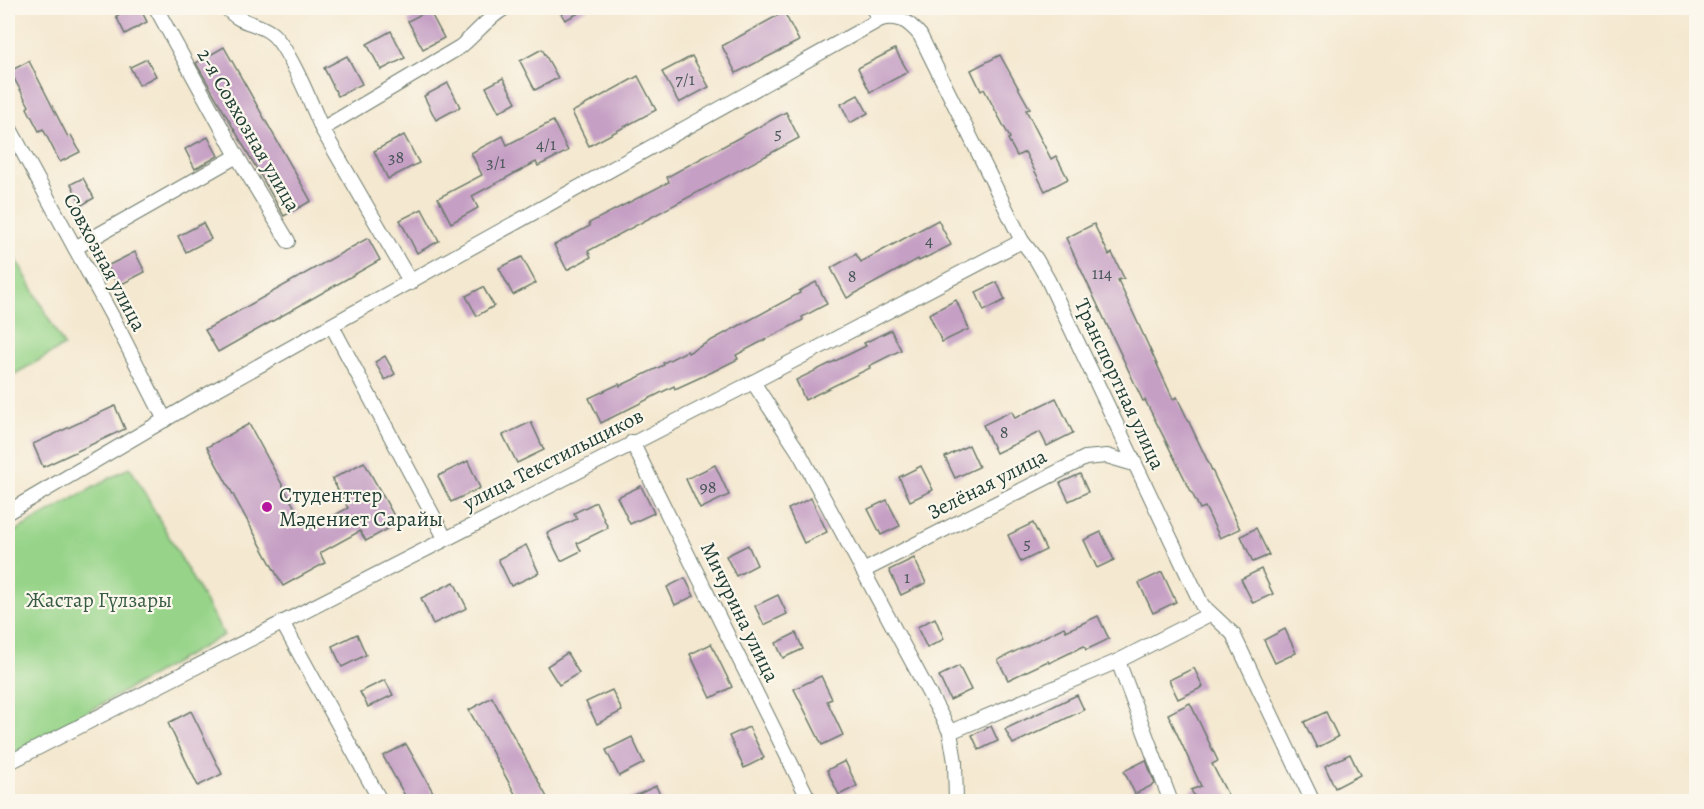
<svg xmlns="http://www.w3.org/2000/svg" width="1704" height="809" font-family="Alegreya,serif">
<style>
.green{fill:#97d489;stroke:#5b885e;stroke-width:1.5}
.building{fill:#c59fc4}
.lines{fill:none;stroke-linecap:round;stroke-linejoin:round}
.street-casing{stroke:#6a796b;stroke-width:16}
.street{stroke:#fff;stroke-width:14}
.poi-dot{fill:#b5179e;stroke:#fbf7ec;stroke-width:2}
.labels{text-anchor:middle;stroke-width:4.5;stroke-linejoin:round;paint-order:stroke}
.number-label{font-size:18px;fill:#485658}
.street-label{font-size:21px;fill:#1f3d34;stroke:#fbf7ec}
.poi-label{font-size:21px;fill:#1f3d34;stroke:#fbf7ec;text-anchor:start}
.park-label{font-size:21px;fill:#375b45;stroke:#fbf7ec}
</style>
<rect width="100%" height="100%" fill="#fbf7ec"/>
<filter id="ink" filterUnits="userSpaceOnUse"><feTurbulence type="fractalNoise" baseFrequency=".0167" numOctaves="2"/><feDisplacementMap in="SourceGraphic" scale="12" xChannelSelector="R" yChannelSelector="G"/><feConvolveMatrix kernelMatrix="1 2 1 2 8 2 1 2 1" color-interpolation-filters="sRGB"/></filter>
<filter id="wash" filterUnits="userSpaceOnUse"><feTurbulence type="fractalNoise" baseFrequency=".008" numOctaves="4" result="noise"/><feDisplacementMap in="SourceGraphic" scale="24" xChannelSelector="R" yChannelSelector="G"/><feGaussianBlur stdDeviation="1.35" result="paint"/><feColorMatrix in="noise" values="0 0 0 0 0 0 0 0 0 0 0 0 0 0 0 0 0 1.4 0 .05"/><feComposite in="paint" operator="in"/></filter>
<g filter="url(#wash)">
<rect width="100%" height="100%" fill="#f4e8d0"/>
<!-- green -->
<g class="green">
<polygon points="8,244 64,346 8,378"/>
<polygon points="130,467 224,635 8,757 8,535"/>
</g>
<g id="blocks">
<!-- building -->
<g class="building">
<polygon points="132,8 140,8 147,22 125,34 116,16"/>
<polygon points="558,8 589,8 565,20"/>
<polygon points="429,10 444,38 423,49 408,21"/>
<polygon points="784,12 799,41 736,73 722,46"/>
<polygon points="391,31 405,58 381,70 367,44"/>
<polygon points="224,47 311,201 284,216 196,63"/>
<polygon points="542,49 558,78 535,90 520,61"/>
<polygon points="895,49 908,72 870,92 858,68"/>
<polygon points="1000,55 1030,109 1026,110 1051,159 1056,156 1068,179 1045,191 1025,152 1017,156 1008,139 1010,138 984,89 981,91 971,70"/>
<polygon points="347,56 362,84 338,96 324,68"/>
<polygon points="692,56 709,87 679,103 662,72"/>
<polygon points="147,59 156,76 139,85 130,67"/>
<polygon points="29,61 68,137 71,135 80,152 60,162 43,129 39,131 27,108 29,106 10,71"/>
<polygon points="638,76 656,110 589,146 572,112"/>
<polygon points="503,78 516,102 499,112 486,87"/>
<polygon points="448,83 460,107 436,120 424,96"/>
<polygon points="858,95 868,113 850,123 841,104"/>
<polygon points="786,112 799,138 588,251 591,257 567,270 554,245 590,226 589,223 669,182 667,177"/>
<polygon points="553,121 568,151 538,166 536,162 472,196 478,208 451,223 438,198 482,175 471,153 503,136 507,145"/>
<polygon points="404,135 419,163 388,179 374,151"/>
<polygon points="208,137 218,156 195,169 185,149"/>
<polygon points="83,178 94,198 82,205 71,184"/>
<polygon points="422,209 439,241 417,253 400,220"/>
<polygon points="938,220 951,245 919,261 918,259 847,298 831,268 856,254 861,262"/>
<polygon points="203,223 211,239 186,252 178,236"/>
<polygon points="1094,224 1109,255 1112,253 1124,278 1118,280 1173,399 1177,397 1240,529 1220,538 1205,507 1200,509 1145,400 1143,401 1066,238"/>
<polygon points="368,238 380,260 218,352 205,330"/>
<polygon points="135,252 145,272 118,286 107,266"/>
<polygon points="522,257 536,283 513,295 499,268"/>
<polygon points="816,282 827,304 802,317 803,320 736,355 738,359 712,372 675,389 674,386 601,423 589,398 619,384 620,386 664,365 663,363 687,351 688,353 800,293 799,291"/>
<polygon points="997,282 1005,300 984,311 976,292"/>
<polygon points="483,287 494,306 477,316 466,296"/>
<polygon points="956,300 969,329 942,342 929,314"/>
<polygon points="891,330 901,350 869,366 870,368 805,400 796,380 866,346 864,343"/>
<polygon points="385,356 395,374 385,380 375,362"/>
<polygon points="1056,398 1073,433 1047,446 1040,432 996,453 983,425 1012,411 1015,418"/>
<polygon points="115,406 125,429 43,467 33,444"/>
<polygon points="531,422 544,450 517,463 503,435"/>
<polygon points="249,424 307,530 348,508 332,479 364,462 398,523 366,541 360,531 320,553 325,563 283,586 207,447"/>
<polygon points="969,445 979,467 955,478 945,457"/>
<polygon points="468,461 480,488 451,502 438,476"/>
<polygon points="715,465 729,495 700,509 686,479"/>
<polygon points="921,466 933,490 910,501 899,477"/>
<polygon points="1080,474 1088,492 1069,501 1060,483"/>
<polygon points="641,486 654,513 630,524 617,497"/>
<polygon points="811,498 827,532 804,543 788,509"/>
<polygon points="887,500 900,526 881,535 868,509"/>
<polygon points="596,502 608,528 577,543 581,551 561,561 547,533 577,519 574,513"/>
<polygon points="1033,523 1046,550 1021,562 1008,535"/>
<polygon points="1256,528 1269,555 1253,562 1241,536"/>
<polygon points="1101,532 1114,560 1097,568 1084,540"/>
<polygon points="526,545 539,573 511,586 498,559"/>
<polygon points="748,545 757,565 736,576 726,556"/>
<polygon points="914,558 926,583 901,595 889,570"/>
<polygon points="1261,569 1273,594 1253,603 1241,579"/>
<polygon points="1162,572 1176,602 1153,613 1139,583"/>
<polygon points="685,578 694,596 675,605 667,587"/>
<polygon points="454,582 467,608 433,624 421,598"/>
<polygon points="778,595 787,614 764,625 755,606"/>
<polygon points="1098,616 1109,639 1086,650 1084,646 1049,663 1048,661 1008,680 998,660 1064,627 1066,631"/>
<polygon points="935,618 944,639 927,648 917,627"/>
<polygon points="1285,629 1296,653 1275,663 1264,640"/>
<polygon points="796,633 803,649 783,658 776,643"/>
<polygon points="357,634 366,655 342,667 332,646"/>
<polygon points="711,644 732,687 711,698 690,654"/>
<polygon points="567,653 579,673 559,685 547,666"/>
<polygon points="959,666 971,690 950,700 939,676"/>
<polygon points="1194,668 1203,687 1178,699 1169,680"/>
<polygon points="821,676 832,699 827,701 843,735 822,745 794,689"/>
<polygon points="385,680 393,695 368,707 360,692"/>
<polygon points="612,690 622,711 597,724 586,702"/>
<polygon points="1077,695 1084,710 1013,744 1005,729"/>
<polygon points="492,697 549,801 519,801 469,710"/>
<polygon points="1190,703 1218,761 1212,764 1231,801 1197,801 1191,790 1201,786 1168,714"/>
<polygon points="191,711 222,774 198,786 168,723"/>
<polygon points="1326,712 1338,737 1317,748 1304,722"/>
<polygon points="991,726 998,741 979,750 972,735"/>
<polygon points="749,727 764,758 744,768 729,736"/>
<polygon points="632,737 644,763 619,776 606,750"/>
<polygon points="406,744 438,801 408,801 383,756"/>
<polygon points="1350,754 1360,775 1335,788 1325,766"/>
<polygon points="1146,760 1155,784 1135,794 1124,771"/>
<polygon points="845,761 857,786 839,795 827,770"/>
<polygon points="656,786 663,801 624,801"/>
</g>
</g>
</g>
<g filter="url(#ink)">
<use href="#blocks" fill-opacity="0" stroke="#6a796b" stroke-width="1.5"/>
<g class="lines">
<defs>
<g id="street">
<polyline points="156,8 237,156 288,241"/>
<path d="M227,8C239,24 257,22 271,33C288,45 313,108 322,129L460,47C476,34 487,18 505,8"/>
<path d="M872,8L881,19C899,15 908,21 920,35L1022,241L1036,259L1048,280L1202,605L1233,634L1313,802"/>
<polyline points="8,125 112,316 165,420"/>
<polyline points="322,129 411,283"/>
<polyline points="75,248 237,156"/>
<polyline points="332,326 445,538"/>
<polyline points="753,382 800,454 950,732 955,762 956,802"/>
<polyline points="632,442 810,802"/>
<polyline points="8,512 217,389 881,19"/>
<polyline points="863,571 1085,458 1107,456 1134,464"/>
<polyline points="282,622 381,802"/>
<polyline points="1118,661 1171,802"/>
<polyline points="950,732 1118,661 1210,614"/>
<polyline points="8,763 753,382 1022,241"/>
</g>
</defs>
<!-- street casing -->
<use href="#street" class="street-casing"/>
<!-- street -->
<use href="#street" class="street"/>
</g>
</g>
<!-- markers -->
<circle class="poi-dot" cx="267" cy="507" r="6"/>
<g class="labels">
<!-- number labels -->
<g class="number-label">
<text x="685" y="85">7/1</text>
<text x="778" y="139">5</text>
<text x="546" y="150">4/1</text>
<text x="396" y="163">38</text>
<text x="496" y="168">3/1</text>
<text x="929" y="246">4</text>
<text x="1102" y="279">114</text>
<text x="852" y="282">8</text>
<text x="1004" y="438">8</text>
<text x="708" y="493">98</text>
<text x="1027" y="549">5</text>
<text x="907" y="583">1</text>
</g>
<!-- street labels -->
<g class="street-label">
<text transform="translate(249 130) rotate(60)" y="7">2-я Совхозная улица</text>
<text transform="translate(105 262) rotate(62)" y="7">Совхозная улица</text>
<text transform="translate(1120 384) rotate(65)" y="7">Транспортная улица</text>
<text transform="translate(553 459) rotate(-27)" y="7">улица Текстильщиков</text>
<text transform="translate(987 484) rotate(-27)" y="7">Зелёная улица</text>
<text transform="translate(740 612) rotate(64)" y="7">Мичурина улица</text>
</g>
<!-- poi labels -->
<g class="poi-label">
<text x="279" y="502">Студенттер<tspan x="279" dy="24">Мәдениет Сарайы</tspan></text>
</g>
<!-- park labels -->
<g class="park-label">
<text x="99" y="607">Жастар Гүлзары</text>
</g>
</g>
<!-- margin -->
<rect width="1704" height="809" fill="none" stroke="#fbf7ec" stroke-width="30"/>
</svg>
